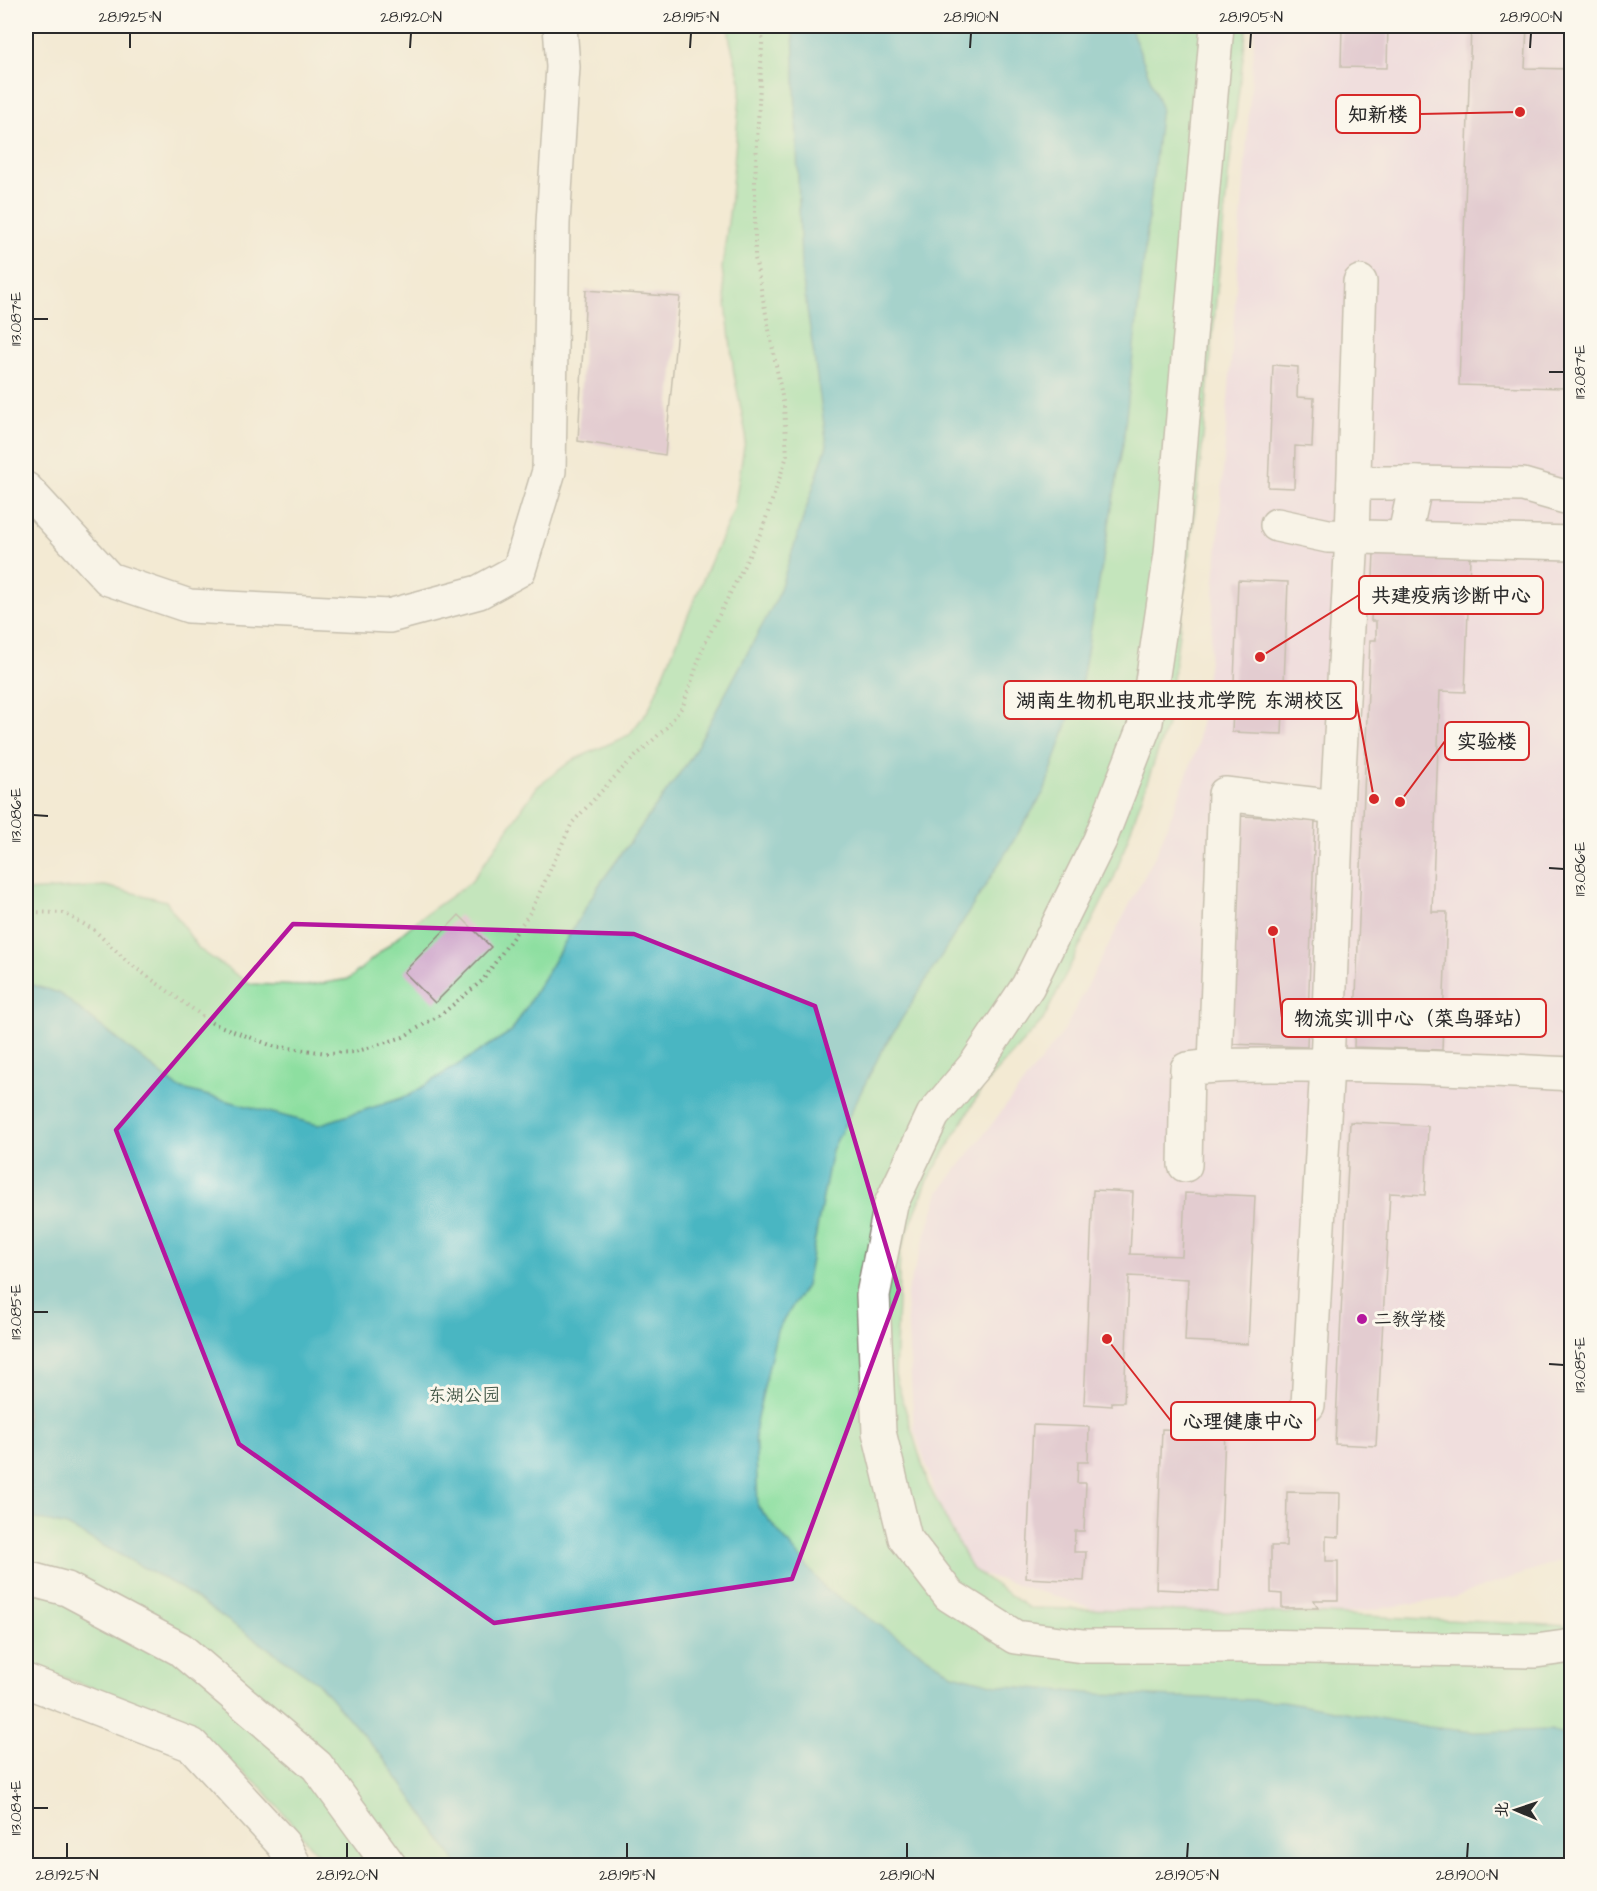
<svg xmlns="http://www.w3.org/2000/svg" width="1597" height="1891" font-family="'Architects Daughter','LXGW WenKai TC',sans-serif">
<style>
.built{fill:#edd0e9}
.green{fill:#8ddfa0;stroke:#5c8566;stroke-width:1.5}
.water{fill:#48b6c2;stroke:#3a7076;stroke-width:1.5}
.building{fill:#d0a9cd}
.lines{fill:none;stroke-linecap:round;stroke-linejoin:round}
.minor-casing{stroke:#8f8a7f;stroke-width:36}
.path{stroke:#8f8a7f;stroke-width:4;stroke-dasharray:1.5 4.5;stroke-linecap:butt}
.minor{stroke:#fff;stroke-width:33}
.marked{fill:none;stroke:#b5179e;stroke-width:4.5;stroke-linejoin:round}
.ticks{fill:none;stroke:#2b2b2b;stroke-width:2}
.poi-dot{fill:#b5179e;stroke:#fbf7ec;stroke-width:2}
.labels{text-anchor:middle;stroke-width:6;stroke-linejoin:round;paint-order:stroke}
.poi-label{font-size:18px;fill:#2b2b2b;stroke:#fbf7ec;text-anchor:start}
.park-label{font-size:18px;fill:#445848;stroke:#fbf7ec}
.leader{fill:none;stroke:#d62828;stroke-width:2}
.callout-dot{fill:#d62828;stroke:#fbf7ec;stroke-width:2}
.callout{fill:#fbf7ec;stroke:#d62828;stroke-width:2}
.callout-label{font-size:20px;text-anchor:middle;font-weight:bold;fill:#2b2b2b}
.neatline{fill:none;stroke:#2b2b2b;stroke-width:2}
.ticks-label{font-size:15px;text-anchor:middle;fill:#2b2b2b}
</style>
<rect width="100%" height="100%" fill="#fbf7ec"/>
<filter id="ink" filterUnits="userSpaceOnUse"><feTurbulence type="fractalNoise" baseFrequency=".0167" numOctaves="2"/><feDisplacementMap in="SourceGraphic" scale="12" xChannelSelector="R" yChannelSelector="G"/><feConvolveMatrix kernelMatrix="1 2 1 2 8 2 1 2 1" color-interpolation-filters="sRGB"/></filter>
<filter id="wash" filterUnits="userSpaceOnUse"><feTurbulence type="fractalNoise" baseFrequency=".008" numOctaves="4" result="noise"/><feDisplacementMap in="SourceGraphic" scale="24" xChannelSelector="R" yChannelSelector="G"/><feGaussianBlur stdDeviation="1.35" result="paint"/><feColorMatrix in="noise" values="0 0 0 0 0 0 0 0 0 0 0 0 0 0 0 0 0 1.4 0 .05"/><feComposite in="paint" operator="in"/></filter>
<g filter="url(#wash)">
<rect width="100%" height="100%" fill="#f3ead3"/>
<!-- built -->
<polygon class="built" points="1255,26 1571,26 1571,1557 1452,1598 1308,1619 1134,1621 959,1567 914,1429 906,1296 939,1192 1063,1032 1158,850 1197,748 1210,652"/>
<!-- green -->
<polygon class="green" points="728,26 1247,26 1228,177 1199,479 1167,725 1114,878 1043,1020 984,1085 927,1182 900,1252 895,1375 928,1484 971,1568 1029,1608 1325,1614 1571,1626 1571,1865 326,1865 263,1789 179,1719 26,1664 26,891 105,886 166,901 199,949 250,984 306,986 349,979 419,919 471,882 537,787 571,761 629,735 649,709 704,577 734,509 746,434 734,374 722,268 730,207 741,84 730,41"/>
<!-- water -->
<polygon class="water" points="793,26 1130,26 1161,107 1123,444 1082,680 1044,792 881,1052 832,1150 806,1286 777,1330 755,1427 758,1507 826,1589 953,1674 996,1685 1100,1694 1283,1701 1429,1727 1475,1732 1551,1730 1571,1739 1571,1865 457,1865 448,1850 386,1761 317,1682 179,1587 67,1526 26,1517 26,983 59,993 179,1088 318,1125 408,1096 512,1031 599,885 690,759 777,598 827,445 801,268"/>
<g id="blocks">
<!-- building -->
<g class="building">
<polygon points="1342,26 1388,26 1387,68 1341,67"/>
<polygon points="1471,26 1527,26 1525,68 1572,69 1572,158 1563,388 1459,385"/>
<polygon points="586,290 680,297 665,455 578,441"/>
<polygon points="1273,365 1298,367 1297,397 1314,398 1312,447 1295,446 1294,488 1268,487"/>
<polygon points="1374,553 1470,557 1465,692 1440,691 1432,912 1447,912 1442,1050 1354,1047 1370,640 1376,640 1376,621 1371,621"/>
<polygon points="1238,580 1288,582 1282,734 1232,732"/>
<polygon points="1568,775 1572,775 1572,839 1565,839"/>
<polygon points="1240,816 1315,819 1307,1047 1232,1044"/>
<polygon points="459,915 491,947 435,1003 404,972"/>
<polygon points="1570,976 1572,976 1572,1058 1566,1057"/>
<polygon points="1350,1122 1428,1126 1425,1195 1390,1193 1376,1446 1335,1444"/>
<polygon points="1093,1190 1133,1192 1130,1254 1182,1256 1185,1193 1255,1196 1248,1344 1185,1341 1188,1279 1129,1276 1124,1402 1112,1402 1112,1406 1084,1404"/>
<polygon points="1033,1425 1089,1427 1088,1462 1078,1462 1077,1483 1086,1483 1084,1531 1075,1531 1074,1552 1086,1552 1084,1581 1026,1578"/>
<polygon points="1162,1429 1225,1432 1219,1592 1156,1589"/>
<polygon points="1287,1492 1340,1493 1339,1537 1326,1536 1326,1561 1338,1561 1338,1600 1314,1600 1318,1608 1282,1608 1282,1594 1271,1593 1271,1546 1286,1546"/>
</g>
</g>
</g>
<g filter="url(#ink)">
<use href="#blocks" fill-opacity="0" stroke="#8f8a7f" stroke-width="1.5"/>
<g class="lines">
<defs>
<g id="minor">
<polyline points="1217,26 1171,554 1146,722 1100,840 1028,986 976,1064 933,1115 891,1204 873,1295 879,1432 905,1538 949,1595 1015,1637 1083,1646 1241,1646 1536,1651 1572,1646"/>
<polyline points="1354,483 1416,483"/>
<polyline points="26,489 109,579 189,606 389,616 479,592 519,570 549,471 553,223 563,67 560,26"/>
<polyline points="1277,525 1328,536 1572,543"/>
<polyline points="1404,538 1416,483 1523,485 1572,499"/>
<polyline points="1215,1065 1225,794 1337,807"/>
<path d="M1185,1165L1187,1069C1225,1064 1263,1065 1301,1065C1391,1065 1481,1069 1572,1074"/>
<polyline points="1308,1405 1327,1065 1337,807 1352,537 1360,282"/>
<polyline points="26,1578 67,1589 180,1649 317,1766 390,1866"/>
<polyline points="26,1681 192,1745 283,1844 295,1866"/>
</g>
</defs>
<!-- minor casing -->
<use href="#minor" class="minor-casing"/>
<!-- path -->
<polyline class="path" points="26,912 64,913 94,930 129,963 212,1023 273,1046 327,1053 355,1052 403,1037 443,1013 483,980 531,911 572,823 622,769 667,727 683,706 704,645 762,530 787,456 784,406 755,258 755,180 763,26"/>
<!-- minor -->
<use href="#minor" class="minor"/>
</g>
</g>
<!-- marked area -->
<path d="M0 0H1597V1891H0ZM293,924L634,934L815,1006L899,1290L792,1579L494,1623L239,1444L116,1130Z" fill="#f3ead3" fill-opacity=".55" fill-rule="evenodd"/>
<path class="marked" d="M293,924L634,934L815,1006L899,1290L792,1579L494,1623L239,1444L116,1130Z"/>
<!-- ticks -->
<path class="ticks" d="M130,48V33M410,48L411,33M690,48L691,33M970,48L971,33M1250,48L1251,33M1530,48L1531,33M33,319H48M1549,372H1564M33,815L48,816M1549,868L1564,869M33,1312H48M1549,1364L1564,1365M33,1808H48M67,1858V1843M347,1858V1843M627,1858V1843M907,1858V1843M1187,1858L1188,1843M1467,1858L1468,1843"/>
<!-- markers -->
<circle class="poi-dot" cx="1362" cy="1319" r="6"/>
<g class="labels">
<!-- poi labels -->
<g class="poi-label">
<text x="1374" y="1325">二教学楼</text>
</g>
<!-- park labels -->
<g class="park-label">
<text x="464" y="1401">东湖公园</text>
</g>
</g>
<!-- callouts -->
<path class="leader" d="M1520 112L1420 114M1260 657L1359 595M1374 799L1356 700M1400 802L1445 741M1273 931L1282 1018M1107 1339L1171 1421"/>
<g class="callout-dot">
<circle cx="1520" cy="112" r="6"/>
<circle cx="1260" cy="657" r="6"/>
<circle cx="1374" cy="799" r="6"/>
<circle cx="1400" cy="802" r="6"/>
<circle cx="1273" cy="931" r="6"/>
<circle cx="1107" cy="1339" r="6"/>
</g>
<g class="callout">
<rect x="1336" y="95" width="84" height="38" rx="6"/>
<rect x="1359" y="576" width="184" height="38" rx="6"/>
<rect x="1004" y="681" width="352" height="38" rx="6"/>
<rect x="1445" y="722" width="84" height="38" rx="6"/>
<rect x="1282" y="999" width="264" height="38" rx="6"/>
<rect x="1171" y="1402" width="144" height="38" rx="6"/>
</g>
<g class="callout-label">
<text x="1378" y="121">知新楼</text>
<text x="1451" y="602">共建疫病诊断中心</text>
<text x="1180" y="707">湖南生物机电职业技术学院 东湖校区</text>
<text x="1487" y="748">实验楼</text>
<text x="1414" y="1025">物流实训中心（菜鸟驿站）</text>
<text x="1243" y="1428">心理健康中心</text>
</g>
<!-- margin -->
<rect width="1597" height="1891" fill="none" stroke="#fbf7ec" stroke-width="66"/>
<!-- north arrow -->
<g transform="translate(1516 1810) rotate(272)" stroke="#fbf7ec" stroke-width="4.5" paint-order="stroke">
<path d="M0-4.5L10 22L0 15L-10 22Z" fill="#2b2b2b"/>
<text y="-9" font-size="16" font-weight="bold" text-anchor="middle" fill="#2b2b2b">北</text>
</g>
<rect x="33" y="33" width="1531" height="1825" class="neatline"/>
<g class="ticks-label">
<text x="130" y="22">28.1925°N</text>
<text x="411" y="22">28.1920°N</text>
<text x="691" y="22">28.1915°N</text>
<text x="971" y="22">28.1910°N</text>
<text x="1251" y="22">28.1905°N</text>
<text x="1531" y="22">28.1900°N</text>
<text transform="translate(16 319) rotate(-90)" y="5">113.087°E</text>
<text transform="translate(1580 372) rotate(-90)" y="5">113.087°E</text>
<text transform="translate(16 815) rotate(-90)" y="5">113.086°E</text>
<text transform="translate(1580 869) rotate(-90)" y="5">113.086°E</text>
<text transform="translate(16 1312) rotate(-90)" y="5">113.085°E</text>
<text transform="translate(1580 1365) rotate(-90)" y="5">113.085°E</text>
<text transform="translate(16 1808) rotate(-90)" y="5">113.084°E</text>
<text x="67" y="1880">28.1925°N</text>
<text x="347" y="1880">28.1920°N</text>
<text x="627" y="1880">28.1915°N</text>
<text x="907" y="1880">28.1910°N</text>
<text x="1187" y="1880">28.1905°N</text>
<text x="1467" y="1880">28.1900°N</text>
</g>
</svg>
